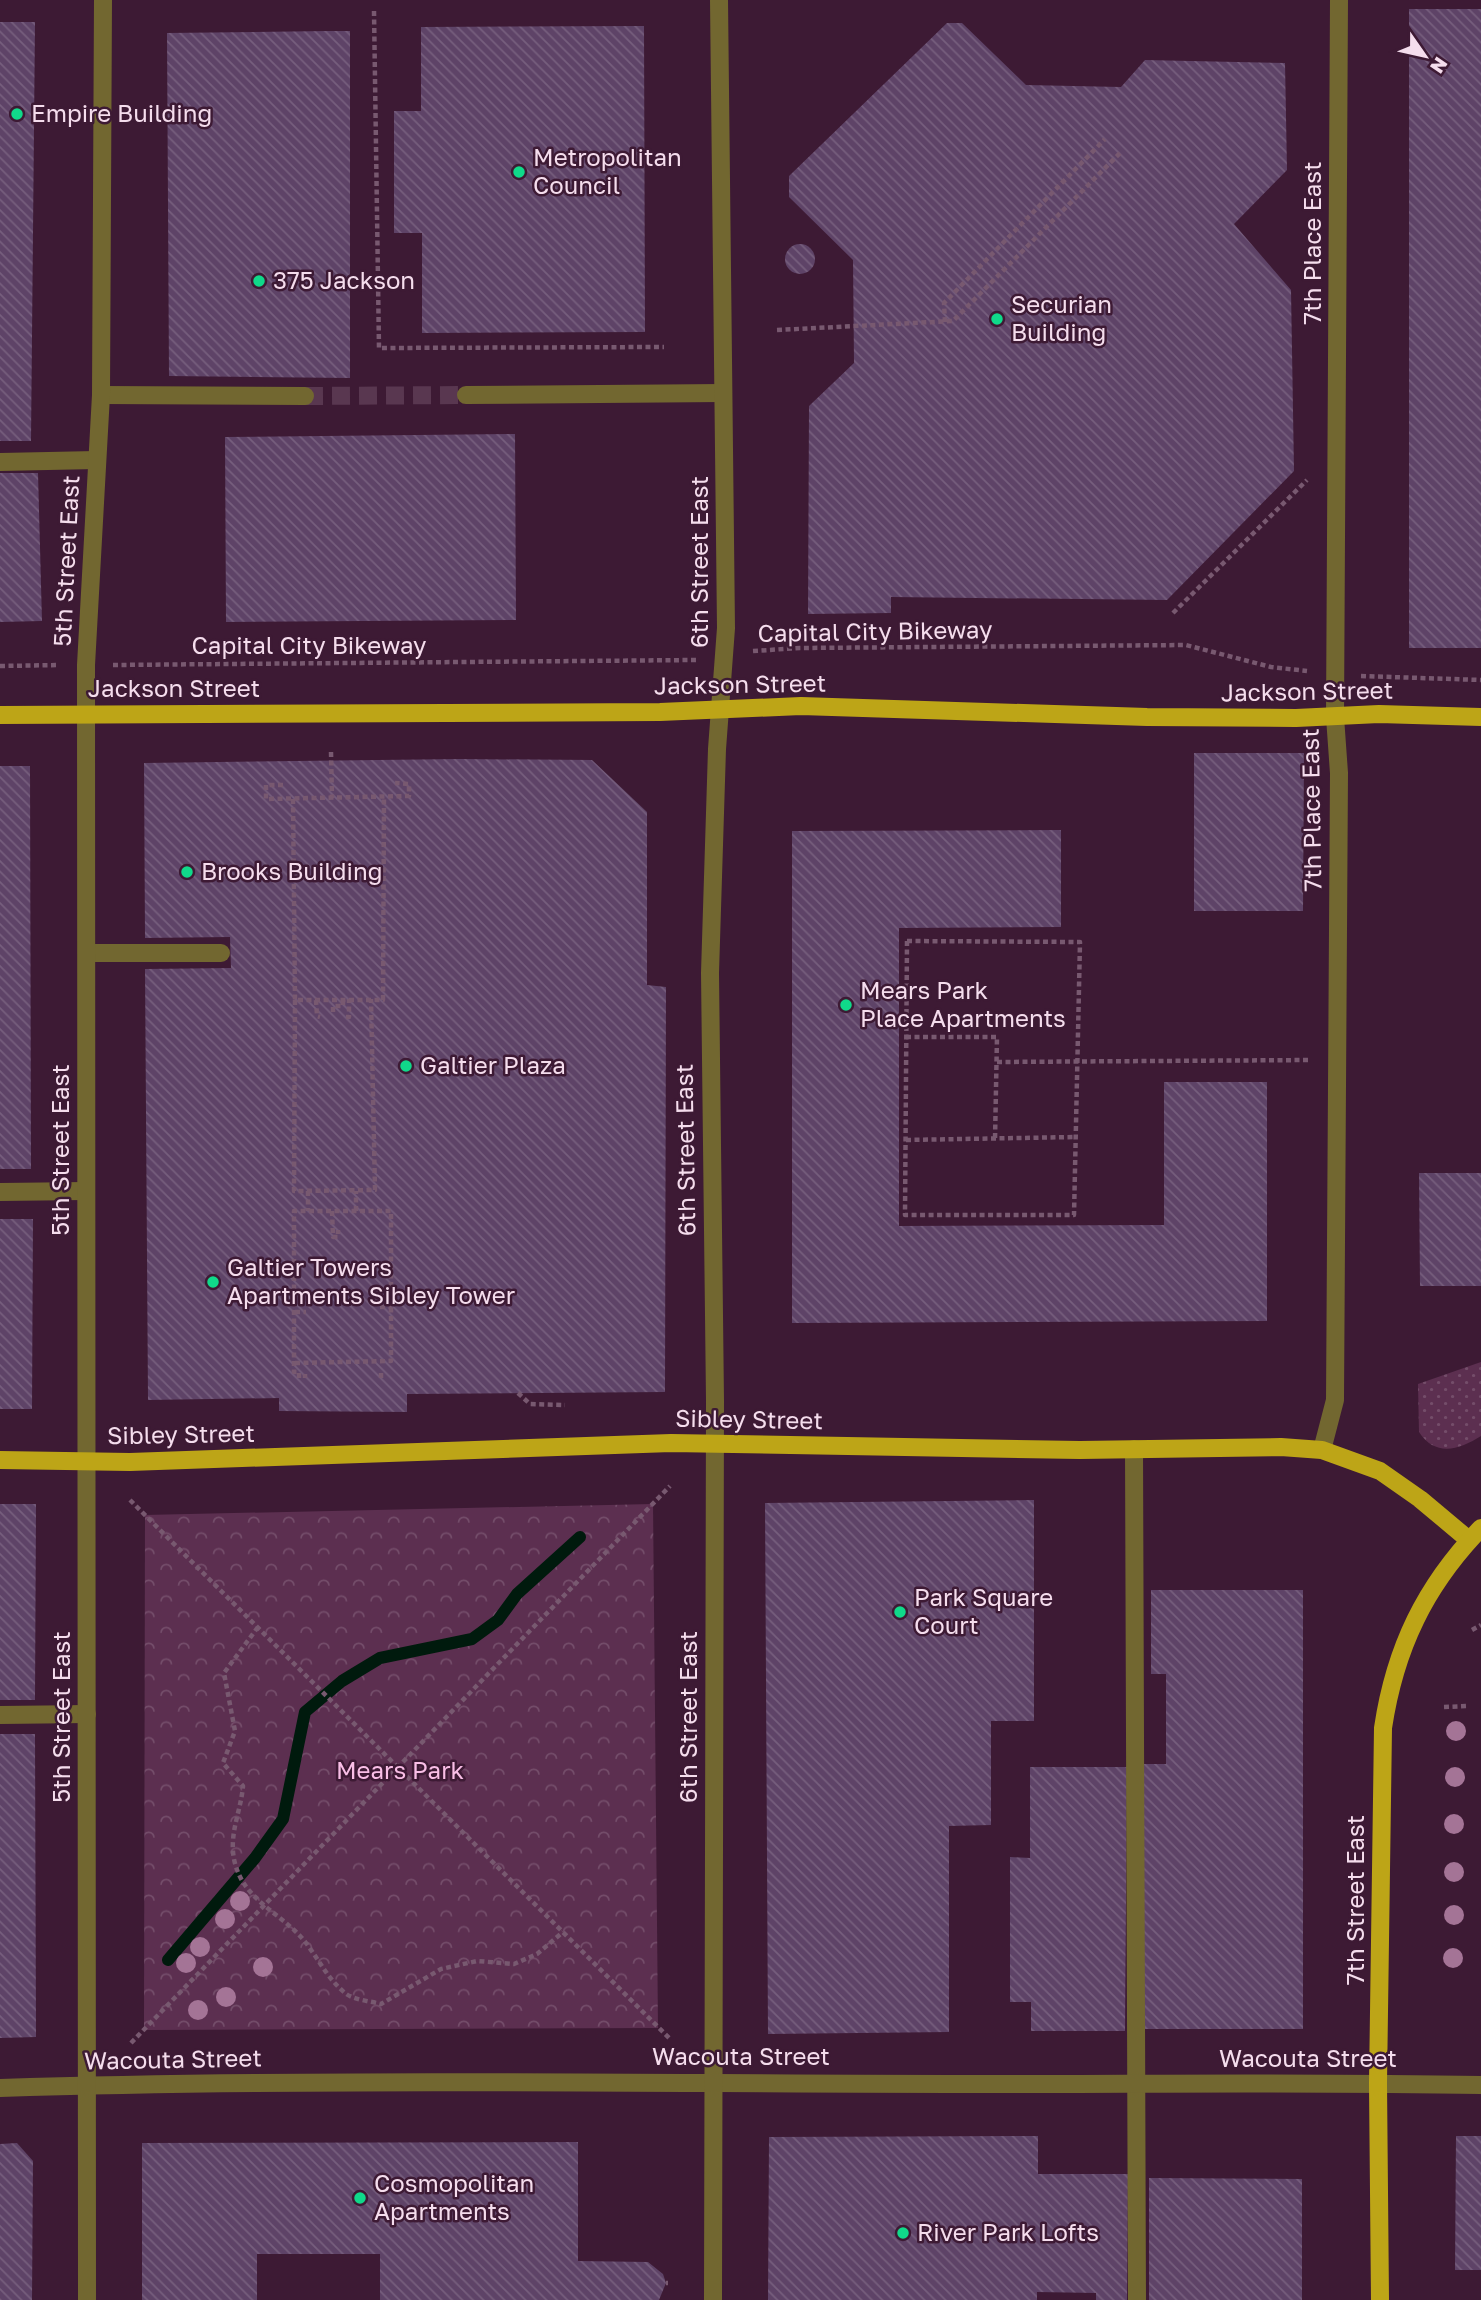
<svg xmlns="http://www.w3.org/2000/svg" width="1481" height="2300" font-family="'Golos Text',sans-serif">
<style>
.grass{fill:url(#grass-dots)}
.park{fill:url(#park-crowns)}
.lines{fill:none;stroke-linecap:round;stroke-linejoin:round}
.stream{stroke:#001a0d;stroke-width:12}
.building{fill:url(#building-back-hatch)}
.minor-tunnel{stroke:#593750;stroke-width:18;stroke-dasharray:18 9;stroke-linecap:butt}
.path{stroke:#785970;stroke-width:4.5;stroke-dasharray:5 3.5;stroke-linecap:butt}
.minor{stroke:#726730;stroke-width:18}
.major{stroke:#bda517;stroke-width:18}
.tree{fill:#a47496}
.poi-dot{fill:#10d98a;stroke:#3d1a34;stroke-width:2.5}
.labels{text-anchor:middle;stroke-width:5;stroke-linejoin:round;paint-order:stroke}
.poi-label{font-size:24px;fill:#f5dded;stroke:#3d1a34;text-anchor:start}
.street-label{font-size:24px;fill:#f5dded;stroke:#3d1a34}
.park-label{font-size:24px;fill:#f9bee6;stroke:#3d1a34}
</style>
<defs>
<pattern id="grass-dots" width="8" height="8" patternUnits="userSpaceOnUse" patternTransform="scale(1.75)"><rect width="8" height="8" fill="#5c2f50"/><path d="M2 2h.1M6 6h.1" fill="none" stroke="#744d6a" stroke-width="1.8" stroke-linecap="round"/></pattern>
<pattern id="park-crowns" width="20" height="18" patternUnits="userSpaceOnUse" patternTransform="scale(1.75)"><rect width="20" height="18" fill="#5c2f50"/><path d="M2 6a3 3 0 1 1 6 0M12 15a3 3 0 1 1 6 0" fill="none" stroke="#744d6a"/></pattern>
<pattern id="building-back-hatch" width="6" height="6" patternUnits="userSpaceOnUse" patternTransform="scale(1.75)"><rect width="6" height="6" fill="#5e4367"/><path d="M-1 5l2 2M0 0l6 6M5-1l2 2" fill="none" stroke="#765e7d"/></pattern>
</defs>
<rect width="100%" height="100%" fill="#3d1a34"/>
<!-- grass -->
<path class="grass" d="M1481,1362V1436C1460,1449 1436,1458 1419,1432L1418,1384Z"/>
<!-- park -->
<polygon class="park" points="653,1504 658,2028 144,2030 145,1515"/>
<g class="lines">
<!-- stream -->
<polyline class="stream" points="168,1960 255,1858 283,1819 305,1712 342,1681 380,1658 472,1639 498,1620 517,1594 580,1537"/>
</g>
<!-- building -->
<g class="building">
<rect x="1409" y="9" width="72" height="639"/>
<polygon points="0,22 35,22 31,441 0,441"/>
<polygon points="947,23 962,23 1026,85 1121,87 1145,60 1285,63 1287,170 1234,224 1291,290 1294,471 1167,600 891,597 891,613 808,614 809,406 854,363 853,260 789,197 789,176"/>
<polygon points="644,26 645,332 422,333 422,233 394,233 394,111 421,111 421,27"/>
<polygon points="327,31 350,31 350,378 169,376 167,33"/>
<circle cx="800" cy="259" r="15"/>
<polygon points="515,434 516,620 226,622 225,437"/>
<polygon points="0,473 38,473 42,621 0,622"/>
<polygon points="1194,753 1304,753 1303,911 1194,911"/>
<polygon points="460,759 592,760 647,812 647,985 666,987 665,1392 407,1394 407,1412 279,1411 279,1398 148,1400 145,969 231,968 230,937 145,938 144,763"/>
<polygon points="0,766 30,766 31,1169 0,1169"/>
<polygon points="1061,830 1061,927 899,928 899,1226 1164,1225 1164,1082 1267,1082 1267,1321 792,1323 792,831"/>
<polygon points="1419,1173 1481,1173 1481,1286 1420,1286"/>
<polygon points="0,1219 33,1219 32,1409 0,1409"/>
<polygon points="1034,1500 1034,1721 991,1721 991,1825 949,1826 949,2032 768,2034 765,1503"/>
<polygon points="0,1504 36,1504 35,1700 0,1700"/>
<polygon points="1151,1590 1303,1590 1303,2029 1142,2029 1142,1764 1166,1764 1166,1674 1151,1674"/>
<polygon points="0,1734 35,1734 36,2037 0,2038"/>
<polygon points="1030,1767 1127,1767 1125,2031 1031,2031 1031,2002 1010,2002 1010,1857 1030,1858"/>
<polygon points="1038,2136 1038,2174 1128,2174 1127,2300 1096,2300 1096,2293 1037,2292 1037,2300 768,2300 769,2137"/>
<polygon points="1456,2136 1481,2136 1481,2270 1455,2270"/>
<polygon points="578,2142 578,2261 648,2262 663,2274 666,2283 659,2300 380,2300 380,2254 257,2254 257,2300 142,2300 142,2143"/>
<polygon points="17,2143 33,2161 32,2300 0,2300 0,2144"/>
<polygon points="1149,2178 1302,2179 1302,2300 1149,2300"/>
</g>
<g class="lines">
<!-- minor-tunnel -->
<polyline class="minor-tunnel" points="305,396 466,395"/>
<!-- path -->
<g class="path">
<polyline points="374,11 379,348 664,347"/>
<polyline points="945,322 944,303 1105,139"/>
<polyline points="777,330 953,321 1120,153"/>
<polyline points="1173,613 1307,480"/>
<polyline points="753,651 800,648 1186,645 1271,667 1307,671"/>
<polyline points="113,665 696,660"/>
<polyline points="0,666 59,665"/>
<polyline points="1361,676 1481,680"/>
<polyline points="331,752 332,798"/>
<polyline points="283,785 266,785 266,799 409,796 409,784 395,783"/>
<polyline points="293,799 295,1000 383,1000 384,797"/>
<polygon points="907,941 1080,942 1074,1215 905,1215"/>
<polyline points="295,1000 294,1191 375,1190 371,999"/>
<polyline points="316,1000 317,1016 320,1017"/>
<polyline points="333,1012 333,1006 343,1006 343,999"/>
<polyline points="346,1017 349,1017 349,999"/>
<polyline points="906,1037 997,1037 995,1140"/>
<polyline points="997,1062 1311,1060"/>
<polyline points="906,1140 1075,1137"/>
<polyline points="308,1191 308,1211"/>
<polyline points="332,1211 333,1237 338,1237 338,1230"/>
<polyline points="356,1211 356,1191"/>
<polyline points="380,1307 392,1307"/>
<polyline points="295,1312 306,1312"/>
<polyline points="295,1363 391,1361 391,1211 294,1211 294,1372 299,1372 299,1379"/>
<polyline points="305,1374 305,1378"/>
<polyline points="381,1378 381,1373"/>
<polyline points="518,1393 530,1404 565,1405"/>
<polyline points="130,1500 669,2038"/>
<path d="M258,1627L224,1673L235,1731L223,1763L243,1786C241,1811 229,1833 234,1859C242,1901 283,1913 306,1943C319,1960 328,1979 345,1993C353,2000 370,2001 381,2004L441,1969L477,1961L514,1964L537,1954L563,1932"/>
<polyline points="1472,1630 1481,1625"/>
<polyline points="1444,1707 1469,1706"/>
<polyline points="131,2043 670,1486"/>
<polyline points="666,2283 668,2283"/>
</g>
<!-- minor -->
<g class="minor">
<polyline points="101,395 305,396"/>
<polyline points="466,395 723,393"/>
<polyline points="0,462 96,460"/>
<polyline points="87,953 221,953"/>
<polyline points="0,1192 85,1191"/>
<polyline points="1134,1449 1137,2300"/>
<polyline points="1322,1450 1335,1400 1339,773 1335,717 1339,0"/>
<polyline points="0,1715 87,1714"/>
<path d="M0,2088C327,2078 655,2084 982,2084C1149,2084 1315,2082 1481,2085"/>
<polyline points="87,2300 86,665 101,395 103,0"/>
<polyline points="713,2300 715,1401 710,973 717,749 726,628 719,0"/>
</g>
<!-- major -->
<g class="major">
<polyline points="0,715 660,712 801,706 1147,717 1296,718 1379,714 1481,717"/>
<polyline points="0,1460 130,1462 671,1443 1080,1450 1281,1447 1322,1450 1380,1471 1420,1499 1469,1540"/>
<path d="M1380,2300L1378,2083L1383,1728C1395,1648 1425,1586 1481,1528"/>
</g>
</g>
<!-- trees -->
<g class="tree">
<circle cx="1456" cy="1731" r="10"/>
<circle cx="1455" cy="1777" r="10"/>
<circle cx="1454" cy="1824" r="10"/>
<circle cx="1454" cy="1872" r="10"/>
<circle cx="240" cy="1901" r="10"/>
<circle cx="1454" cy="1915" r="10"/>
<circle cx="225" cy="1919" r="10"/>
<circle cx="200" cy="1947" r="10"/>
<circle cx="1453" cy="1958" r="10"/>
<circle cx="186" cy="1963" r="10"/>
<circle cx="263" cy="1967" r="10"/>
<circle cx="226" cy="1997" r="10"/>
<circle cx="198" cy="2010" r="10"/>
</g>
<!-- markers -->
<g class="poi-dot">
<circle cx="17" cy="114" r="7"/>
<circle cx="519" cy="172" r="7"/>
<circle cx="259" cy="281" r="7"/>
<circle cx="997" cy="319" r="7"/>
<circle cx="187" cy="872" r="7"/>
<circle cx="846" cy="1005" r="7"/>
<circle cx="406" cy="1066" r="7"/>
<circle cx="213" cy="1282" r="7"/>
<circle cx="900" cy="1612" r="7"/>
<circle cx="360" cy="2198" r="7"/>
<circle cx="903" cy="2233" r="7"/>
</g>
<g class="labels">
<!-- poi labels -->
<g class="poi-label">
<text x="31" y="122">Empire Building</text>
<text x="533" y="166">Metropolitan<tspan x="533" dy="28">Council</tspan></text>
<text x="273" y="289">375 Jackson</text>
<text x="1011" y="313">Securian<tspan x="1011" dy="28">Building</tspan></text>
<text x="201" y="880">Brooks Building</text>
<text x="860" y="999">Mears Park<tspan x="860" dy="28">Place Apartments</tspan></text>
<text x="420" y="1074">Galtier Plaza</text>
<text x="227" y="1276">Galtier Towers<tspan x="227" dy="28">Apartments Sibley Tower</tspan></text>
<text x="914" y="1606">Park Square<tspan x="914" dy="28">Court</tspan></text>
<text x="374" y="2192">Cosmopolitan<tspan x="374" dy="28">Apartments</tspan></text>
<text x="917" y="2241">River Park Lofts</text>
</g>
<!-- street labels -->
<g class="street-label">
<text transform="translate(1313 243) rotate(-90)" y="8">7th Place East</text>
<text transform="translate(67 561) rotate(-87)" y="8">5th Street East</text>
<text transform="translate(700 562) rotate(-90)" y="8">6th Street East</text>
<text transform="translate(875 632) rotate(-1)" y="8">Capital City Bikeway</text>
<text x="309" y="654">Capital City Bikeway</text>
<text transform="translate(740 685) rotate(-1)" y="8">Jackson Street</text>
<text x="174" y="697">Jackson Street</text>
<text transform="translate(1307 692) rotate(-1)" y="8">Jackson Street</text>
<text transform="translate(1312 810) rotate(-91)" y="8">7th Place East</text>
<text transform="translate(61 1150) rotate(-90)" y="8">5th Street East</text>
<text transform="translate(686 1150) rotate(-91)" y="8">6th Street East</text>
<text transform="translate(749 1420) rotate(1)" y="8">Sibley Street</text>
<text transform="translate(181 1435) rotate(-1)" y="8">Sibley Street</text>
<text transform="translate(62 1717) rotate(-90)" y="8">5th Street East</text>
<text transform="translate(689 1717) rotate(-90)" y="8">6th Street East</text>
<text transform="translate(1356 1900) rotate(-90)" y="8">7th Street East</text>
<text x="741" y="2065">Wacouta Street</text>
<text x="1308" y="2067">Wacouta Street</text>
<text transform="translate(173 2060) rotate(-1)" y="8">Wacouta Street</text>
</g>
<!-- park labels -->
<g class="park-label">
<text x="400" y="1779">Mears Park</text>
</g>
</g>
<!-- north arrow -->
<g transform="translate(1425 56) rotate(124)" stroke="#3d1a34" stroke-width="5" paint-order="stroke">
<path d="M0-5L12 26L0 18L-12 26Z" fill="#f5dded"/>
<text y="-10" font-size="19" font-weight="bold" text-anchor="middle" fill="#f5dded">N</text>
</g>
</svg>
